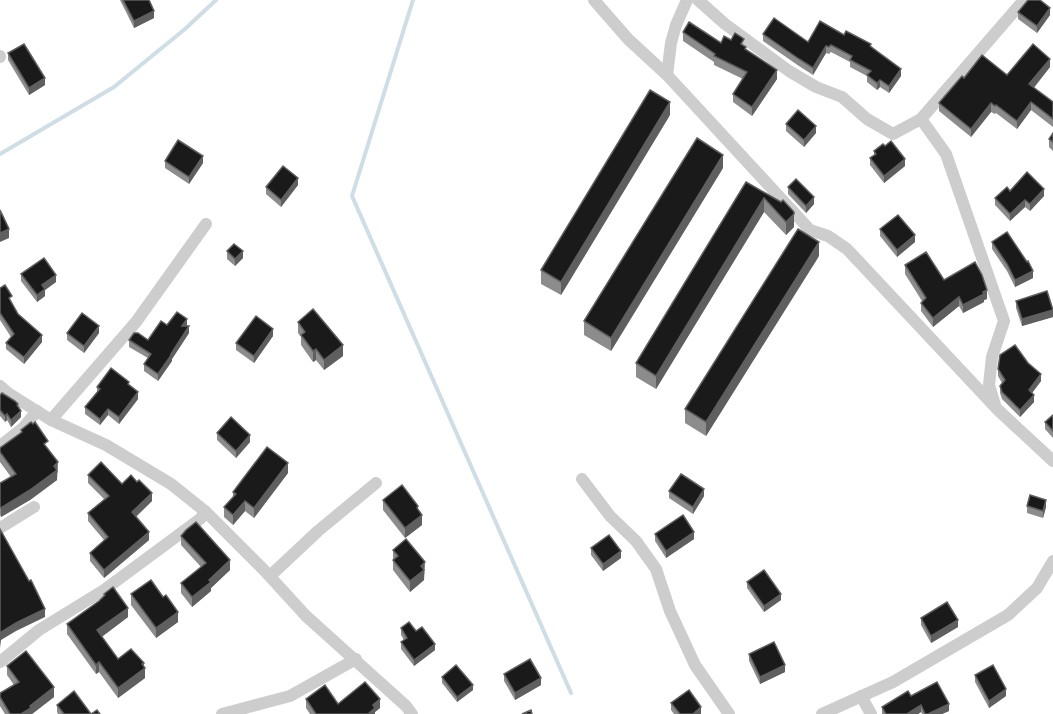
<svg xmlns="http://www.w3.org/2000/svg" width="1053" height="714" font-family="'Source Sans 3',sans-serif">
<style>
.lines{fill:none;stroke-linecap:round;stroke-linejoin:round}
.stream{stroke:#cedde6;stroke-width:4}
.street{stroke:#cdcdcd;stroke-width:12}
.wall{fill:#8c8c8c}
.shaded-wall{fill:#5f5f5f}
.building{fill:#1a1a1a;stroke:#5f5f5f;stroke-width:1.5}
</style>
<rect width="100%" height="100%" fill="#fff"/>
<g class="lines">
<!-- stream -->
<g class="stream">
<polyline points="413,0 352,196 571,693"/>
<polyline points="0,154 114,87 185,29 216,0"/>
</g>
<!-- street -->
<g class="street">
<polyline points="594,0 628,39 667,75 810,230 828,236 847,249 997,409 1053,461"/>
<polyline points="698,0 725,24 789,71 816,87 842,97 867,119 893,134 921,119"/>
<polyline points="0,56 0,57"/>
<polyline points="667,75 671,43 676,25 687,0"/>
<polyline points="0,386 8,393 51,420 106,445 171,484 206,512 263,569 306,616 406,706 412,714"/>
<polyline points="995,405 989,385 992,357 1004,321 946,154 921,119 1024,0"/>
<polyline points="51,420 136,322 206,224"/>
<polyline points="0,446 23,428 37,411"/>
<polyline points="582,479 610,516 636,541 656,569 670,611 695,665 729,714"/>
<polyline points="0,528 34,507"/>
<polyline points="270,576 318,531 376,483"/>
<polyline points="0,662 39,630 104,590 200,519 206,512"/>
<polyline points="861,696 871,714"/>
<polyline points="222,714 290,696 356,659"/>
<polyline points="822,714 893,682 1008,615 1037,588 1053,561"/>
</g>
</g>
<!-- wall -->
<g class="wall">
<polygon points="120,0 149,0 154,18 134,28"/>
<polygon points="1018,12 1050,15 1037,33 1018,19"/>
<polygon points="683,32 721,43 744,45 746,49 777,79 752,116 733,102 733,94 743,79 714,65 714,62 683,41"/>
<polygon points="763,34 808,42 844,35 871,46 901,76 889,93 880,87 877,90 867,82 867,76 850,67 850,62 831,52 829,54 826,53 813,75 799,66 763,41"/>
<polygon points="8,53 45,85 29,95 8,60"/>
<polygon points="1050,67 1034,88 1053,102 1053,127 1031,110 1017,129 996,113 995,114 991,112 971,137 939,111 939,103 964,78 1007,75"/>
<polygon points="670,115 561,295 541,284 541,270"/>
<polygon points="786,124 816,133 804,147 786,131"/>
<polygon points="1053,133 1053,151 1049,147 1049,139"/>
<polygon points="874,151 905,166 884,183 870,165 870,158 874,155"/>
<polygon points="165,161 203,163 189,184 165,168"/>
<polygon points="723,168 611,351 584,335 584,321"/>
<polygon points="746,182 794,212 794,227 786,235 764,212 656,389 636,377 636,363"/>
<polygon points="298,185 281,207 266,194 266,187"/>
<polygon points="788,187 814,204 806,213 788,194"/>
<polygon points="1010,191 1044,196 1030,211 1025,207 1010,221 995,205 995,198"/>
<polygon points="880,229 915,242 897,257 880,236"/>
<polygon points="992,242 1033,278 1015,287 1007,271 992,249"/>
<polygon points="227,251 243,258 235,266 227,259"/>
<polygon points="819,256 706,436 685,423 685,409"/>
<polygon points="905,265 944,280 987,299 984,300 984,302 963,313 959,306 933,327 921,311 921,303 922,301 905,274"/>
<polygon points="21,274 56,282 45,290 45,296 37,302 21,281"/>
<polygon points="0,288 12,303 18,314 42,342 24,364 6,349 6,343 11,337 0,320"/>
<polygon points="1016,301 1053,309 1053,317 1022,326 1016,308"/>
<polygon points="298,322 343,356 324,370 316,360 313,362 301,345 301,337 298,333"/>
<polygon points="167,325 187,325 189,333 172,359 172,361 158,381 144,371 144,364 148,358 129,347 129,340 148,340"/>
<polygon points="67,333 99,333 84,353 67,340"/>
<polygon points="273,336 254,363 236,350 236,343"/>
<polygon points="1028,363 1041,381 1032,393 1034,402 1020,417 1002,399 1000,393 1000,386 1002,383 998,376 998,369"/>
<polygon points="129,386 138,399 119,424 108,415 100,425 85,414 85,407 97,392 97,387"/>
<polygon points="0,395 18,407 21,417 11,427 7,420 5,422 0,416"/>
<polygon points="1053,415 1053,438 1045,429 1045,422"/>
<polygon points="21,430 48,449 58,472 57,473 57,480 30,500 1,517 0,515 0,483 11,477 0,462 0,448 21,433"/>
<polygon points="217,433 250,442 236,458 217,440"/>
<polygon points="288,473 254,518 245,511 233,525 224,517 224,507 233,497 233,492"/>
<polygon points="88,475 122,484 152,501 136,517 149,540 104,578 90,561 90,553 104,540 88,521 88,513 104,499 88,483"/>
<polygon points="669,491 704,496 693,514 669,498"/>
<polygon points="383,500 418,510 422,525 405,538 383,510"/>
<polygon points="1027,506 1046,507 1043,518 1027,513"/>
<polygon points="655,534 694,539 666,558 655,541"/>
<polygon points="181,536 230,570 211,588 211,591 192,607 181,593 181,583 201,567 181,545"/>
<polygon points="591,548 621,558 603,571 591,555"/>
<polygon points="393,550 425,573 424,574 424,580 410,592 393,570"/>
<polygon points="747,582 781,600 764,612 747,588"/>
<polygon points="104,594 128,617 102,637 118,659 144,666 145,678 118,698 99,672 96,674 67,634 67,624 99,601 104,596"/>
<polygon points="131,594 163,597 178,622 156,638 131,605"/>
<polygon points="921,618 958,627 931,643 921,625"/>
<polygon points="401,628 416,631 435,650 414,666 401,649 401,642 404,640 401,635"/>
<polygon points="749,654 785,672 760,684 749,661"/>
<polygon points="7,666 54,697 32,714 5,714 0,706 0,693 14,685 7,675"/>
<polygon points="504,674 541,685 515,700 504,681"/>
<polygon points="975,675 1006,696 989,708 975,682"/>
<polygon points="442,677 473,690 457,702 442,683"/>
<polygon points="911,696 949,711 942,714 922,714 921,712 918,714 882,714 882,707"/>
<polygon points="306,699 338,704 380,708 375,712 375,714 310,714 306,708"/>
<polygon points="671,703 701,714 674,714 671,710"/>
<polygon points="57,705 91,714 100,714 58,714 57,712"/>
</g>
<!-- shaded-wall -->
<g class="shaded-wall">
<polygon points="1050,8 1050,15 1037,33 1037,26"/>
<polygon points="154,11 154,18 134,28 134,21"/>
<polygon points="826,46 826,53 813,75 813,68"/>
<polygon points="1050,59 1050,67 1029,93 1029,84"/>
<polygon points="901,69 901,76 889,93 889,86"/>
<polygon points="777,70 777,79 752,116 752,107"/>
<polygon points="45,78 45,85 29,95 29,88"/>
<polygon points="880,80 880,87 877,90 877,83"/>
<polygon points="670,102 670,115 561,295 561,282"/>
<polygon points="1031,102 1031,110 1017,129 1017,121"/>
<polygon points="991,103 991,112 971,137 971,129"/>
<polygon points="816,126 816,133 804,147 804,140"/>
<polygon points="723,155 723,168 611,351 611,338"/>
<polygon points="203,156 203,163 189,184 189,177"/>
<polygon points="905,159 905,166 884,183 884,176"/>
<polygon points="298,178 298,185 281,207 281,200"/>
<polygon points="1044,189 1044,196 1030,211 1030,204"/>
<polygon points="814,197 814,204 806,213 806,206"/>
<polygon points="764,198 764,212 656,389 656,376"/>
<polygon points="1025,200 1025,207 1010,221 1010,214"/>
<polygon points="794,214 794,227 786,235 786,222"/>
<polygon points="9,229 9,238 0,242 0,233"/>
<polygon points="915,235 915,242 897,257 897,250"/>
<polygon points="819,242 819,256 706,436 706,422"/>
<polygon points="243,251 243,258 235,266 235,259"/>
<polygon points="1033,271 1033,278 1015,287 1015,280"/>
<polygon points="56,275 56,282 45,290 45,296 37,302 37,295 42,285"/>
<polygon points="987,290 987,299 984,300 984,302 963,313 963,305"/>
<polygon points="959,297 959,306 933,327 933,318"/>
<polygon points="1053,310 1053,317 1022,326 1022,319"/>
<polygon points="187,319 187,325 182,332 182,326"/>
<polygon points="99,326 99,333 84,353 84,346"/>
<polygon points="189,326 189,333 172,359 172,361 158,381 158,374"/>
<polygon points="273,329 273,336 254,363 254,356"/>
<polygon points="42,335 42,342 24,364 24,357"/>
<polygon points="343,345 343,356 324,370 324,360"/>
<polygon points="316,349 316,360 313,362 313,351"/>
<polygon points="1041,374 1041,381 1029,397 1029,390"/>
<polygon points="138,392 138,399 119,424 119,417"/>
<polygon points="1034,395 1034,402 1020,417 1020,410"/>
<polygon points="108,409 108,415 100,425 100,419"/>
<polygon points="21,411 21,417 11,427 11,420"/>
<polygon points="7,414 7,420 5,422 5,416"/>
<polygon points="250,435 250,442 236,458 236,451"/>
<polygon points="58,462 57,480 30,500 1,517 1,508"/>
<polygon points="288,463 288,473 254,518 254,508"/>
<polygon points="704,489 704,496 693,514 693,507"/>
<polygon points="152,493 152,501 132,520 132,512"/>
<polygon points="1046,500 1046,507 1043,518 1043,511"/>
<polygon points="245,501 245,511 233,525 233,515"/>
<polygon points="418,506 418,517 422,515 422,525 405,538 405,528"/>
<polygon points="149,532 149,540 104,578 104,570"/>
<polygon points="694,532 694,539 666,558 666,551"/>
<polygon points="621,551 621,558 603,571 603,564"/>
<polygon points="230,560 230,570 211,588 211,591 192,607 192,597"/>
<polygon points="425,562 424,580 410,592 410,581 421,566"/>
<polygon points="781,594 781,600 764,612 764,606"/>
<polygon points="128,608 128,617 97,640 97,630"/>
<polygon points="45,609 45,617 16,631 1,640 0,648 0,633 16,623"/>
<polygon points="178,612 178,622 156,638 156,628"/>
<polygon points="958,620 958,627 931,643 931,636"/>
<polygon points="435,644 435,650 414,666 414,660"/>
<polygon points="99,662 99,672 96,674 96,665"/>
<polygon points="144,663 144,669 145,668 145,678 118,698 118,688"/>
<polygon points="785,665 785,672 760,684 760,677"/>
<polygon points="541,678 541,685 515,700 515,693"/>
<polygon points="473,685 473,690 457,702 457,697"/>
<polygon points="54,687 54,697 32,714 21,714"/>
<polygon points="1006,689 1006,696 989,708 989,701"/>
<polygon points="380,699 380,708 375,712 375,714 368,714 373,705"/>
<polygon points="949,704 949,711 942,714 928,714"/>
<polygon points="921,705 921,712 918,714 907,714"/>
<polygon points="701,707 701,714 693,714"/>
</g>
<!-- building -->
<g class="building">
<polygon points="123,0 149,0 154,11 134,21"/>
<polygon points="1028,0 1040,0 1050,8 1037,26 1018,12"/>
<polygon points="774,18 808,42 820,21 844,35 846,31 871,44 870,46 901,69 889,86 880,80 877,83 867,75 871,71 850,60 852,56 831,45 829,47 826,46 813,68 799,59 763,34"/>
<polygon points="689,22 721,43 724,36 731,40 735,33 744,39 741,44 746,47 745,49 777,70 752,107 733,94 747,72 714,56 715,54 683,32"/>
<polygon points="24,44 45,78 29,88 8,53"/>
<polygon points="1033,44 1050,59 1029,84 1053,102 1053,119 1031,102 1017,121 996,105 995,106 991,103 971,129 939,103 962,76 964,78 982,55 1007,75"/>
<polygon points="650,90 670,102 561,282 541,270"/>
<polygon points="798,110 816,126 804,140 786,124"/>
<polygon points="1053,133 1053,142 1049,139"/>
<polygon points="697,138 723,155 611,338 584,321"/>
<polygon points="178,140 203,156 189,177 165,161"/>
<polygon points="891,141 905,159 884,176 870,158 876,154 874,151 883,144 885,146"/>
<polygon points="283,166 298,178 281,200 266,187"/>
<polygon points="1027,172 1044,189 1030,204 1025,200 1010,214 995,198 1007,187 1010,191"/>
<polygon points="796,179 814,197 806,206 788,187"/>
<polygon points="746,182 781,202 783,200 794,212 794,214 786,222 764,198 656,376 636,363"/>
<polygon points="0,210 9,229 0,233"/>
<polygon points="898,215 915,235 897,250 880,229"/>
<polygon points="798,229 819,242 706,422 685,409"/>
<polygon points="1007,232 1027,262 1028,261 1033,271 1015,280 1007,264 992,242"/>
<polygon points="234,244 243,251 235,259 227,251"/>
<polygon points="926,252 944,280 975,262 982,275 987,290 983,292 984,294 963,305 959,297 933,318 921,303 926,298 905,265"/>
<polygon points="44,258 56,275 42,285 45,289 37,295 21,274"/>
<polygon points="5,285 12,296 9,298 18,314 42,335 24,357 6,343 14,334 0,313 0,288"/>
<polygon points="1047,291 1053,310 1022,319 1016,301"/>
<polygon points="313,309 343,345 324,360 316,349 313,351 301,335 305,332 298,322"/>
<polygon points="177,312 187,319 182,326 189,326 171,354 172,354 158,374 144,364 151,354 129,340 134,333 138,333 148,340 161,321 167,325"/>
<polygon points="82,313 99,326 84,346 67,333"/>
<polygon points="256,316 273,329 254,356 236,343"/>
<polygon points="1015,345 1028,363 1041,374 1029,390 1034,395 1020,410 1002,392 1000,386 1005,380 998,369 1000,355"/>
<polygon points="111,368 129,382 128,384 138,392 119,417 108,409 100,419 85,407 100,389 97,387"/>
<polygon points="2,393 15,401 18,404 17,405 21,411 11,420 7,414 5,416 0,410 0,395"/>
<polygon points="1053,415 1053,431 1045,422"/>
<polygon points="231,417 250,435 236,451 217,433"/>
<polygon points="31,422 33,424 35,422 48,441 44,444 58,462 54,466 57,470 30,490 1,508 0,506 0,483 16,474 0,452 0,448 22,432 21,430"/>
<polygon points="267,447 288,463 254,508 245,501 233,515 224,507 236,494 233,492"/>
<polygon points="101,462 122,484 131,475 137,482 139,480 152,493 132,512 149,532 104,570 90,553 108,537 88,513 109,496 88,475"/>
<polygon points="681,474 704,489 693,507 669,491"/>
<polygon points="402,485 418,506 417,508 422,515 405,528 383,500"/>
<polygon points="1030,495 1046,500 1043,511 1027,506"/>
<polygon points="683,515 694,532 666,551 655,534"/>
<polygon points="196,522 230,560 209,580 211,582 192,597 181,583 206,563 181,536 186,530"/>
<polygon points="0,529 29,581 31,580 45,609 16,623 0,633"/>
<polygon points="609,535 621,551 603,564 591,548"/>
<polygon points="406,539 425,562 421,566 424,570 410,581 393,560 398,556 393,550"/>
<polygon points="764,570 781,594 764,606 747,582"/>
<polygon points="151,580 163,597 166,595 178,612 156,628 131,594"/>
<polygon points="113,587 128,608 97,630 118,659 131,649 144,663 142,664 145,668 118,688 99,662 96,665 67,624 99,601 105,595 104,594"/>
<polygon points="947,602 958,620 931,636 921,618"/>
<polygon points="409,622 416,631 422,627 435,644 414,660 401,642 407,638 401,628"/>
<polygon points="774,642 785,665 760,677 749,654"/>
<polygon points="26,651 54,687 30,706 31,708 21,714 10,714 0,697 0,693 19,682 7,666"/>
<polygon points="530,659 541,678 515,693 504,674"/>
<polygon points="456,665 473,685 457,697 442,677"/>
<polygon points="993,665 1006,689 989,701 975,675"/>
<polygon points="365,682 380,699 373,705 375,708 368,714 316,714 306,699 325,685 338,704"/>
<polygon points="937,682 949,704 928,714 925,714 921,705 907,714 886,714 882,707 908,691 911,696"/>
<polygon points="689,690 701,707 693,714 680,714 671,703"/>
<polygon points="74,691 91,714 97,710 100,714 64,714 57,705"/>
<polygon points="531,710 532,714 522,714"/>
</g>
</svg>
